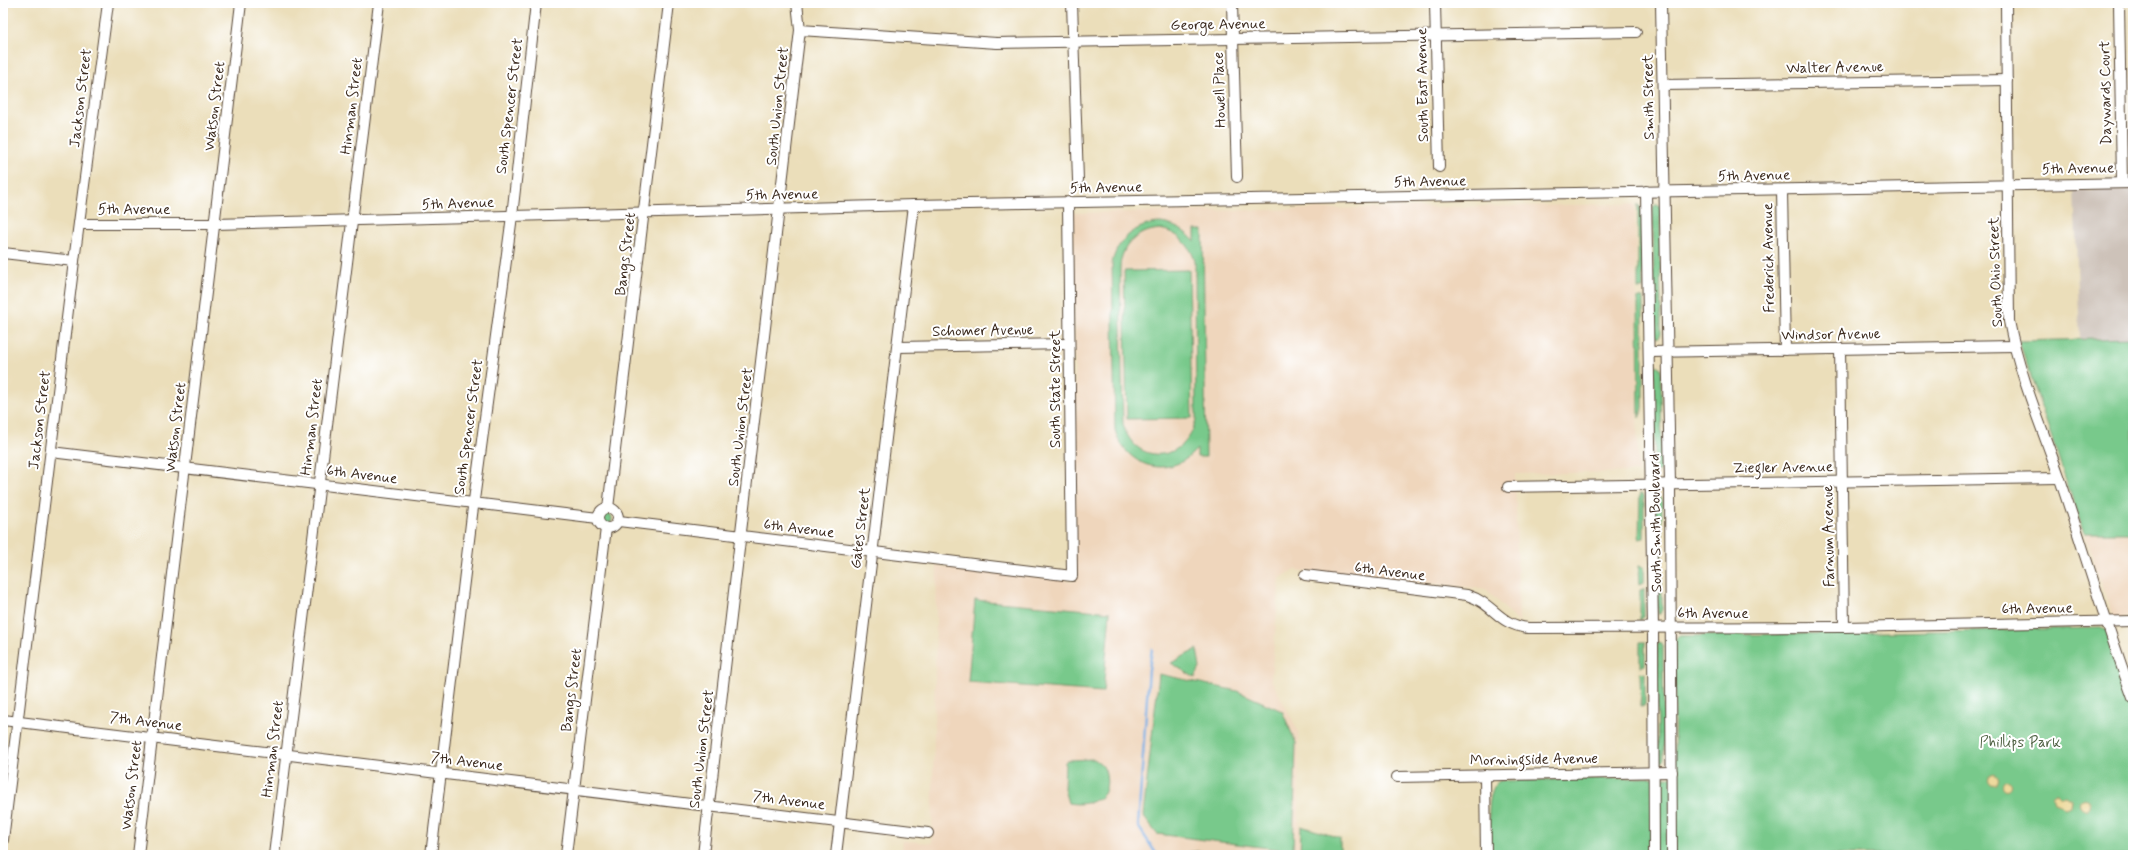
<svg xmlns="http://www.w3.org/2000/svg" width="2136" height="858" font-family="Mynerve,sans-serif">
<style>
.built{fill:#efd6bc}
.industrial{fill:#cdc2b9}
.green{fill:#78c98b;stroke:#5a7a54;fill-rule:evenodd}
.sand{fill:#eeda9e;stroke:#94825e}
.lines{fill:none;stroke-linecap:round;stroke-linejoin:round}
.stream{stroke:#75aae2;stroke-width:2.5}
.street-casing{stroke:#554535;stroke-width:12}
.street{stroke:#fff;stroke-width:10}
.labels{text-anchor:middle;stroke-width:4;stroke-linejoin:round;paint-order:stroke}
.street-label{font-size:15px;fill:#3b2a1e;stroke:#fff}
.park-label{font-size:15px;fill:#506244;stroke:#fff}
</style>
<rect width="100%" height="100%" fill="#fff"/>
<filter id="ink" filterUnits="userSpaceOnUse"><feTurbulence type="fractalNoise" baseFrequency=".025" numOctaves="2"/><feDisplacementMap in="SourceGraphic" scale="8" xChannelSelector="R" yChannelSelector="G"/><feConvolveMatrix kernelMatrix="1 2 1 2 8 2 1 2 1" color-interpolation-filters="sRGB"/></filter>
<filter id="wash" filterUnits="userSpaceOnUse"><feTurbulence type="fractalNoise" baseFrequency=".012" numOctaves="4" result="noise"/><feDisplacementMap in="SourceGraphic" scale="16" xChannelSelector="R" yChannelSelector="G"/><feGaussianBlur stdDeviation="0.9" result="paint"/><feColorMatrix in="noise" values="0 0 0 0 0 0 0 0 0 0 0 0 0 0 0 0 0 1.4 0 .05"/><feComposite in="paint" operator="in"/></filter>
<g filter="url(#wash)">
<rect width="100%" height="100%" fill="#ebdeba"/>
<!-- built -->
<g class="built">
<polygon points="1635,204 1638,472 1515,474 1519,623 1486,589 1294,570 1280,578 1271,679 1298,731 1300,855 1227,855 1199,851 1168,855 902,855 903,841 932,843 937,566 1074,581 1076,440 1073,213"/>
<polygon points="2084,533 2133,533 2133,616 2113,617"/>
</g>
<!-- industrial -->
<polygon class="industrial" points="2133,189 2133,338 2080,339 2074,190"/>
<!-- green -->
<g class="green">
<polygon points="1638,204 1642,210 1643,289 1638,289"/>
<polygon points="1657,204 1660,206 1661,334 1658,338 1654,334 1653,207"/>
<path d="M1161,223C1175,225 1186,231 1195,242V230H1203L1206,457H1197V449C1193,453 1188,458 1183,461C1154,477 1123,459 1115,430L1112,264C1116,240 1137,223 1161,223ZM1160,229C1177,232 1190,244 1195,261L1196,419C1188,462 1135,468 1123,424L1120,268C1121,244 1138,231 1160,229Z"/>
<polygon points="1189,270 1192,418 1127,419 1124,271"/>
<polygon points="1638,298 1643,298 1643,408 1639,418"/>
<polygon points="2133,338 2133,533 2084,533 2019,341"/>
<polygon points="1657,365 1661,368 1662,468 1657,472 1655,471 1654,368"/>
<polygon points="1640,492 1644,496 1644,538 1639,539"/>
<polygon points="1658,497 1662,499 1662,610 1660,614 1658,614 1655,499"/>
<circle cx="607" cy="519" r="5"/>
<polygon points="1639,566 1644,567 1644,583 1640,585"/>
<polygon points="1644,589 1644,616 1640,621 1640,590"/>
<polygon points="975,600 1110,612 1103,692 968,682"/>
<path d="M2101,628L2107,631L2133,704V855H1490C1490,837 1484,791 1499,781L1674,777L1675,640L1678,636Z"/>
<polygon points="1640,642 1645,642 1645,665 1640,667"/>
<polygon points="1659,642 1662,643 1663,646 1664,759 1660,764 1658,763 1657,643"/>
<polygon points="1197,649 1200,668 1195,678 1171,663"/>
<polygon points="1640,672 1645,673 1645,705 1641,706"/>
<polygon points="1159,674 1237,691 1282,711 1296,743 1293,851 1157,834 1143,816"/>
<path d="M1094,759C1097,761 1100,763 1102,765C1108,772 1109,792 1101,797C1091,804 1079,805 1068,803L1064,789L1065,762L1067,760Z"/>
<polygon points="1301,826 1340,838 1340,855 1300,855"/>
<polygon points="1199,851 1227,855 1168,855"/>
</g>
<!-- sand -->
<g class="sand">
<circle cx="1993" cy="779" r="5.5"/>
<circle cx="2007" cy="785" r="4.5"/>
<polygon points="2057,792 2061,796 2065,795 2071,799 2070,806 2065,808 2062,805 2054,802 2052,796"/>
<circle cx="2085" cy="804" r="5.5"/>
</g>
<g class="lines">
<!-- stream -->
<polyline class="stream" points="1152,649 1149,669 1138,826 1157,855"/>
</g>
</g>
<g filter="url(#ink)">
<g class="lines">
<defs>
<g id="street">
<polyline points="1072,3 1078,180"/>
<polyline points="1232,3 1237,177"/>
<polyline points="1435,3 1439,167"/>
<polyline points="1661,3 1670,484 1672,855"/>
<path d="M2006,3L2009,321C2019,374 2041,425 2059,476C2084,550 2106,625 2133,698"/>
<polyline points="2119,3 2122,183"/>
<polyline points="800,30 997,43 1636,32"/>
<polyline points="1663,85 2007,80"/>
<polyline points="1782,190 1785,350"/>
<polyline points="1646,191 1653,629 1654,855"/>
<polyline points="79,224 216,224 914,205 2133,183"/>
<polyline points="3,253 74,261"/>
<polyline points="898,347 1069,344"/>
<polyline points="1840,349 1844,627"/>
<polyline points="1649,352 2014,346"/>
<polyline points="51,452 598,518"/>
<polyline points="1508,487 2059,478"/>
<circle cx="608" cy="518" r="10"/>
<polyline points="608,508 669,3"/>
<polyline points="619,521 1072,576 1068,203"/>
<path d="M1305,575L1467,595C1495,604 1497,624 1528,628L1844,627L2133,621"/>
<polyline points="3,720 928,833"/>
<polyline points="1485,775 1486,855"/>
<polyline points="1397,777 1672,772"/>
<polyline points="3,840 74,261 108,3"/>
<polyline points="138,855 241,3"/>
<polyline points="274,855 379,3"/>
<polyline points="431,855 472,515 512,216 536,3"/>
<polyline points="566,855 606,528"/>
<polyline points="703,855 800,30 797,3"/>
<polyline points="836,855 914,205"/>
</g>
</defs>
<!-- street casing -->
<use href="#street" class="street-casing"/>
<!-- street -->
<use href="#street" class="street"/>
</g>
</g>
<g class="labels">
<!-- street labels -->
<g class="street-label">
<text transform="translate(1218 24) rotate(-1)" y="5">George Avenue</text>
<text transform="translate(1835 67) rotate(-1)" y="5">Walter Avenue</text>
<text transform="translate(1422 85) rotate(-91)" y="5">South East Avenue</text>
<text transform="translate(1219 90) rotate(-92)" y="5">Howell Place</text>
<text transform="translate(2105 93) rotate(-91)" y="5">Daywards Court</text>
<text transform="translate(1648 97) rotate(-91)" y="5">Smith Street</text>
<text transform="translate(80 98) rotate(-83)" y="5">Jackson Street</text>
<text transform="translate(214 106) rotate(-83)" y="5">Watson Street</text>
<text transform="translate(351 106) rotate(-83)" y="5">Hinman Street</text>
<text transform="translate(509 106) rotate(-83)" y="5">South Spencer Street</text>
<text transform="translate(777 106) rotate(-84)" y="5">South Union Street</text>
<text transform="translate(2078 168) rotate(-1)" y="5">5th Avenue</text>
<text transform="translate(1754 175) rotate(-1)" y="5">5th Avenue</text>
<text transform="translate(1430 181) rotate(-1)" y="5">5th Avenue</text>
<text transform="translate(1106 187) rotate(-1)" y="5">5th Avenue</text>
<text transform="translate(782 194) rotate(-1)" y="5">5th Avenue</text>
<text transform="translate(458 203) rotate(-2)" y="5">5th Avenue</text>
<text x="134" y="214">5th Avenue</text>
<text transform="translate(625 254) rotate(-83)" y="5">Bangs Street</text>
<text transform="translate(1768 258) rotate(-91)" y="5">Frederick Avenue</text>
<text transform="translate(1995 272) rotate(-92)" y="5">South Ohio Street</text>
<text transform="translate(983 330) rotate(-1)" y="5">Schomer Avenue</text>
<text transform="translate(1831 334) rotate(-1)" y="5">Windsor Avenue</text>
<text transform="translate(1055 389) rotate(-90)" y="5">South State Street</text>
<text transform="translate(39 420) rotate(-83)" y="5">Jackson Street</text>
<text transform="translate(175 427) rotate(-83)" y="5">Watson Street</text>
<text transform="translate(311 427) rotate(-83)" y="5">Hinman Street</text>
<text transform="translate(468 427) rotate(-82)" y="5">South Spencer Street</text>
<text transform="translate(740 427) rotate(-83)" y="5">South Union Street</text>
<text transform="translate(1783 467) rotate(-1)" y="5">Ziegler Avenue</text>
<text transform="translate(362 474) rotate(7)" y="5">6th Avenue</text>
<text transform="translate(1655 523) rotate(-91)" y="5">South Smith Boulevard</text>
<text transform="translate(799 528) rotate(7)" y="5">6th Avenue</text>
<text transform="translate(860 528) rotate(-83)" y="5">Gates Street</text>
<text transform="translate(1828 536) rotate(-91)" y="5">Farnum Avenue</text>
<text transform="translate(1390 571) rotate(7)" y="5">6th Avenue</text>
<text transform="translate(2037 608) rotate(-1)" y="5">6th Avenue</text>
<text x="1713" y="618">6th Avenue</text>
<text transform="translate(571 690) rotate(-83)" y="5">Bangs Street</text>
<text transform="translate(146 721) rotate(7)" y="5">7th Avenue</text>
<text transform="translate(272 749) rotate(-83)" y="5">Hinman Street</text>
<text transform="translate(701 749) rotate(-83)" y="5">South Union Street</text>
<text transform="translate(1534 759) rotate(-1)" y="5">Morningside Avenue</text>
<text transform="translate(467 761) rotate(7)" y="5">7th Avenue</text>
<text transform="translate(131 785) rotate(-83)" y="5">Watson Street</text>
<text transform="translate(789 800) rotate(7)" y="5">7th Avenue</text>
</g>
<!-- park labels -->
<g class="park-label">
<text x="2020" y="747">Phillips Park</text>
</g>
</g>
<!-- margin -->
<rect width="2136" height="858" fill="none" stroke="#fff" stroke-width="16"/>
</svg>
